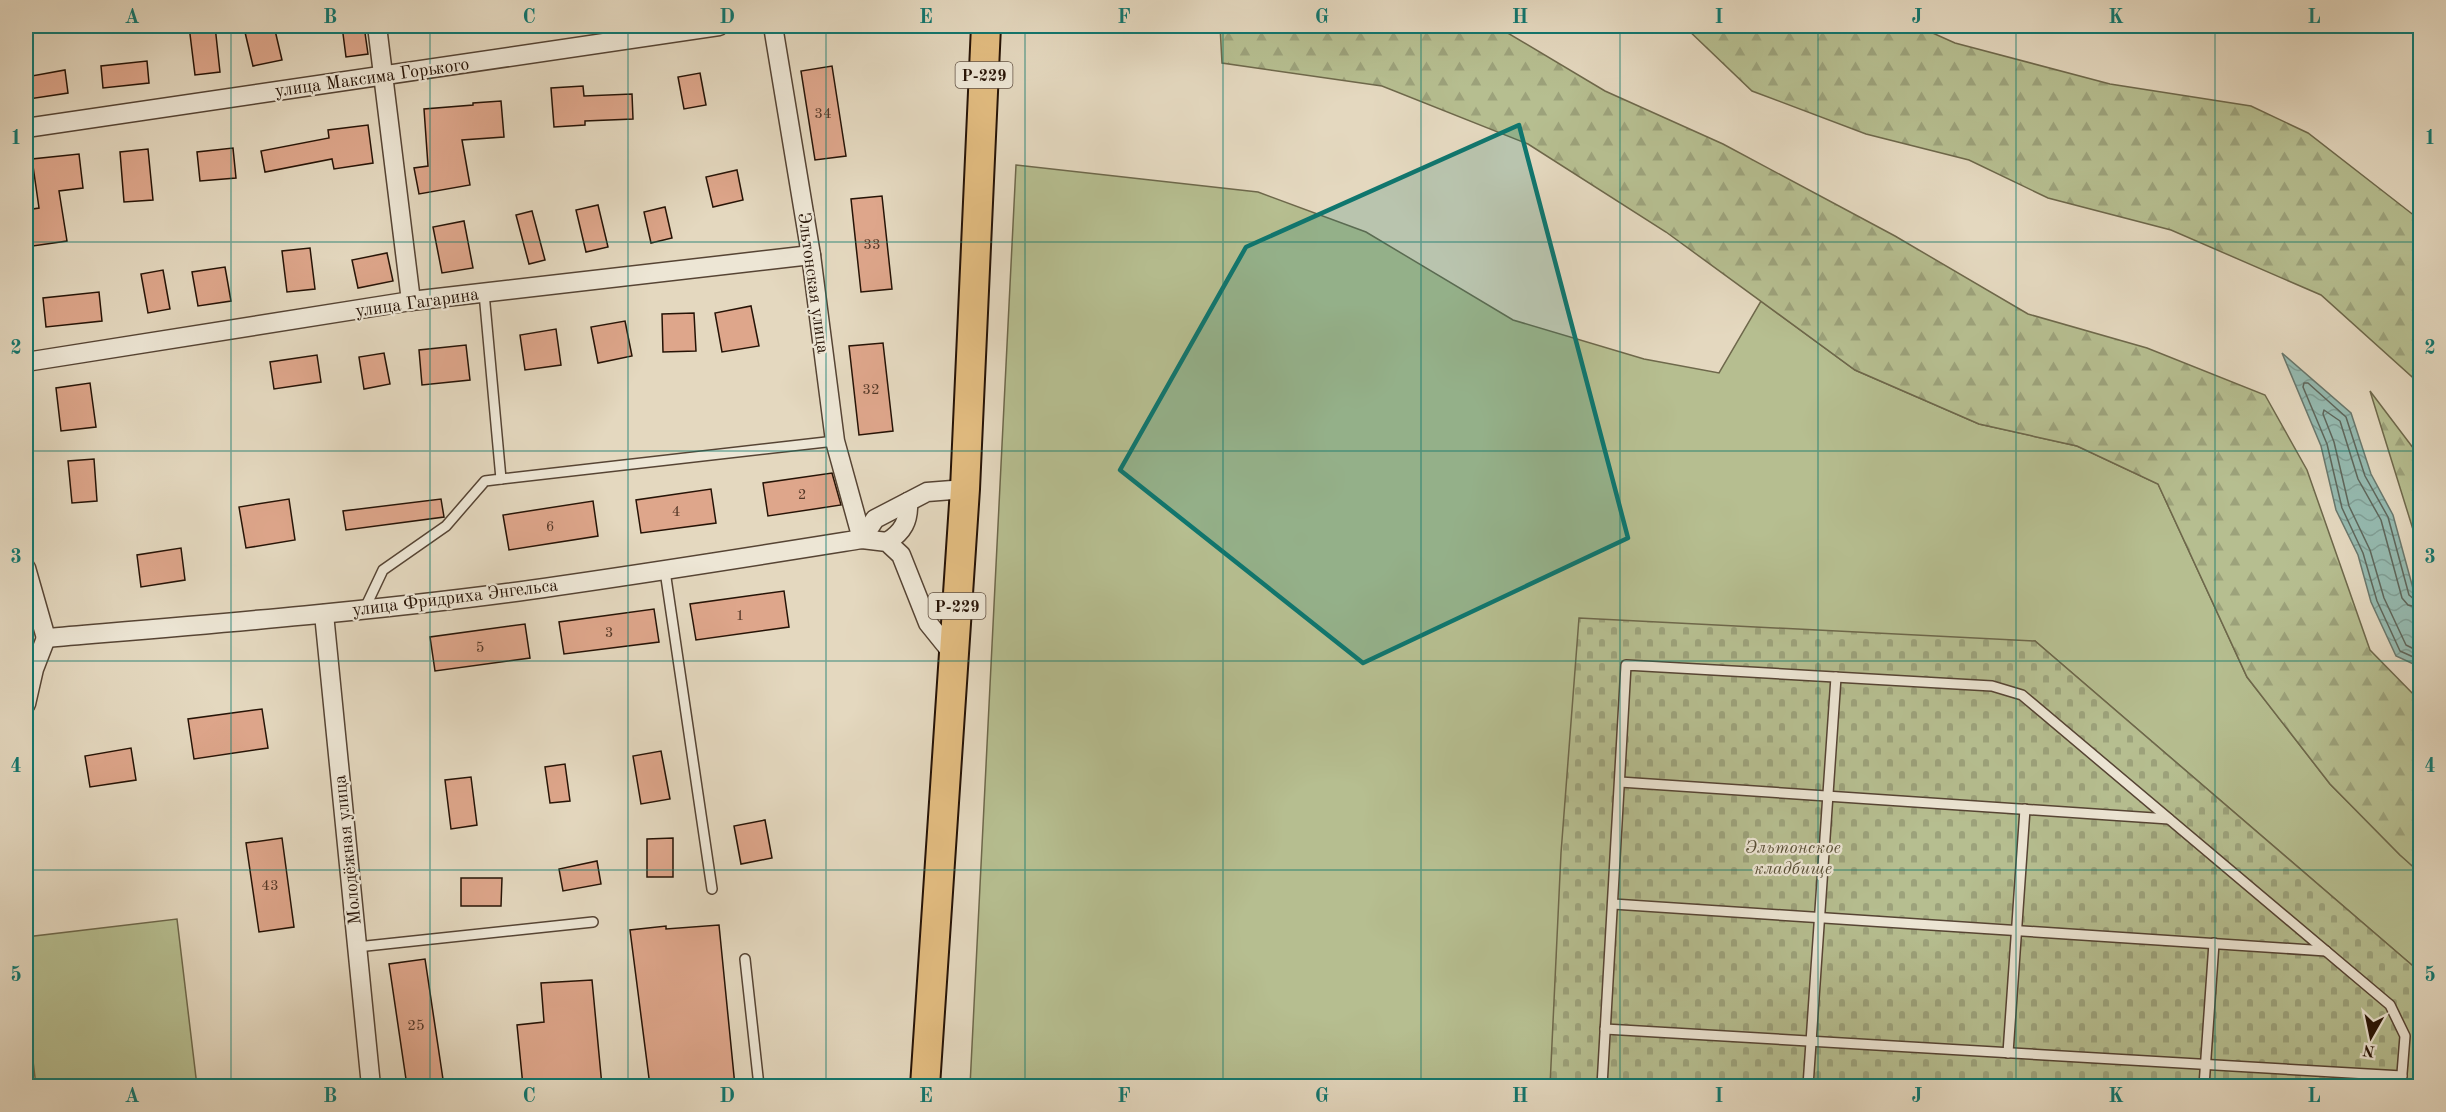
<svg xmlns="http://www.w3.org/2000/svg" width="2446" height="1112" font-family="'Old Standard TT',serif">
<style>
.green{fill:#b6be90;stroke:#6e684b;stroke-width:1.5}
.forest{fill:url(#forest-firs);stroke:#6e684b;stroke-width:1.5}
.cemetery{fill:url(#cemetery-stones);stroke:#6e684b;stroke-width:1.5}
.water{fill:url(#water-waves);stroke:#69776c;stroke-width:1.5}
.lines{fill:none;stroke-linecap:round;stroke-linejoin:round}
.shore{stroke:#5e665b;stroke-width:1.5}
.building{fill:#dea68b;stroke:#261306;stroke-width:1.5}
.lane-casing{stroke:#564434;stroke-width:12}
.street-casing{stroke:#564434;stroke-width:21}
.primary-casing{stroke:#261306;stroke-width:32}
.lane{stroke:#ede6d5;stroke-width:9}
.street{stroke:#ede6d5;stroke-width:18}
.primary{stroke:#e2bc80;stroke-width:28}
.marked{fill:#0f766e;fill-opacity:0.2;stroke:#0f766e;stroke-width:4.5;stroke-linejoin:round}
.grid{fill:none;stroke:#0f766e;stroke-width:1.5;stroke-opacity:0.55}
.labels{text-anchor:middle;stroke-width:4.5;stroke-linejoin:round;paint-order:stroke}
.number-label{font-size:15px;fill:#543827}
.shield{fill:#ede6d5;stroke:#625244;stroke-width:1.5}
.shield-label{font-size:16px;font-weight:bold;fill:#261306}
.street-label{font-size:18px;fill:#261306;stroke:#ede6d5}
.park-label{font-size:18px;font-style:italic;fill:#584f36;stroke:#ede6d5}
.neatline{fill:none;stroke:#0f766e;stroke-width:2}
.grid-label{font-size:20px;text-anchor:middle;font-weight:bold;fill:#0f766e}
</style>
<defs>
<pattern id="forest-firs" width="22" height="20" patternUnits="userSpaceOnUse" patternTransform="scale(1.5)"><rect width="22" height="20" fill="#b6be90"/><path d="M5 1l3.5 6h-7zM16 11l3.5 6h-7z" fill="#9ca27b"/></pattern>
<pattern id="cemetery-stones" width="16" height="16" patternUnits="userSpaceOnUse" patternTransform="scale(1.5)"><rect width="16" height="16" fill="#b6be90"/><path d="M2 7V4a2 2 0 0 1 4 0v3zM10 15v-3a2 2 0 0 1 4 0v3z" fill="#9ca27b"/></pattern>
<pattern id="water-waves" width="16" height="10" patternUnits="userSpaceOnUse" patternTransform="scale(1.5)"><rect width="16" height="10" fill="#95bab0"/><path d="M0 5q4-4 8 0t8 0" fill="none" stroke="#809f96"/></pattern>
</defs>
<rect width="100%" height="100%" fill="#e4d8bf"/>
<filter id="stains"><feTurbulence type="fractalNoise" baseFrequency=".00333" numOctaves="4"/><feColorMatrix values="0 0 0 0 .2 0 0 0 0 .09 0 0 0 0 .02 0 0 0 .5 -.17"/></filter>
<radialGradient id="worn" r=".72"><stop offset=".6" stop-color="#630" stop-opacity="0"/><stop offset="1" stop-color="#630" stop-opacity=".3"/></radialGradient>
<!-- green -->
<g class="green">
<polygon points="1016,165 1258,192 1366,232 1513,320 1644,359 1719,373 1761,301 1855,370 1979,424 2077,446 2158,484 2247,677 2330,784 2400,855 2420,871 2420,972 2035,641 1552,1086 970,1086"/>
<polygon points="177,919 197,1086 36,1086 26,1002 26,937"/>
</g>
<!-- forest -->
<g class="forest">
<polygon points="1220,26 1496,26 1605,91 1723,144 1895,236 2028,314 2147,348 2265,395 2307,470 2370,650 2420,701 2420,873 2400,855 2330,784 2247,677 2158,484 2077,446 1979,424 1855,370 1666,232 1528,144 1382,86 1222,63"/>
<polygon points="1684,26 1917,26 1955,43 2110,84 2251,106 2308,133 2420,220 2420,384 2321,295 2171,230 2048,198 1969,160 1866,134 1752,91"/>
<polygon points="2370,391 2420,457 2420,552"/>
</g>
<!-- cemetery -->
<polygon class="cemetery" points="1579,618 2035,641 2420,972 2420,1086 1550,1086 1561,853"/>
<!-- water -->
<polygon class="water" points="2282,353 2351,413 2371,474 2393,515 2414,592 2420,596 2420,667 2396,656 2371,602 2358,555 2336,510 2321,446"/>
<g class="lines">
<!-- shore -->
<g class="shore">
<polyline points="2420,601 2415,600 2409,595 2388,517 2365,476 2346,417 2308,383 2304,383 2303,387 2327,444 2342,508 2363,553 2377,601 2400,651 2420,660"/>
<polyline points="2420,608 2408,605 2402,598 2381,520 2358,479 2340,421 2324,410 2323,414 2334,442 2349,506 2370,550 2384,598 2406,645 2420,652"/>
</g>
</g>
<!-- building -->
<g class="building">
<polygon points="189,26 215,26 220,72 195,75"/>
<polygon points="257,26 274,26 282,60 253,66 244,28"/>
<polygon points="342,26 364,26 368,54 346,57"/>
<polygon points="147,61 149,83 103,88 101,66"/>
<polygon points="832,66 846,156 815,160 801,71"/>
<polygon points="65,70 68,93 29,99 26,77"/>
<polygon points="700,73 706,105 684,109 678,77"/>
<polygon points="583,86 584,96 632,94 633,119 585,121 585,125 554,127 551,88"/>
<polygon points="501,101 504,137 462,140 470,185 419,194 414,168 428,166 424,109 473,105 473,103"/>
<polygon points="368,125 373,163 334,169 332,159 265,172 261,151 329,138 328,130"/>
<polygon points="233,148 236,178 200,181 197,152"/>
<polygon points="148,149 153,200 124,202 120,152"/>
<polygon points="79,154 83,188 59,191 67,241 26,247 26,210 39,208 32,159"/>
<polygon points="737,170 743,200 713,207 706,177"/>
<polygon points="882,196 892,289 861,292 851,199"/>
<polygon points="598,205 608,247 586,252 576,210"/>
<polygon points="665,207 672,238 651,243 644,212"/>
<polygon points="532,211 545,260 529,264 516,215"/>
<polygon points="464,221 473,268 442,273 433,227"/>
<polygon points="310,248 315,289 287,292 282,251"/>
<polygon points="387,253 393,281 358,288 352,260"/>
<polygon points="225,267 231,301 198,306 192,272"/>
<polygon points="163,270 170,309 148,313 141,274"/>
<polygon points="99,292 102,321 46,327 43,298"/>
<polygon points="751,306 759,346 722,352 715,313"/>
<polygon points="694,313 696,351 663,352 662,314"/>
<polygon points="625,321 632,356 598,363 591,327"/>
<polygon points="556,329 561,365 525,370 520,335"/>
<polygon points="883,343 893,431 859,435 849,346"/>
<polygon points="466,345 470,380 422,385 419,350"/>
<polygon points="384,353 390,384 364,389 359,357"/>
<polygon points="317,355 321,382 274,389 270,362"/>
<polygon points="90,383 96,427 61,431 56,388"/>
<polygon points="94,459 97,501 72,503 68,461"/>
<polygon points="832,473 841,505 768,516 763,483"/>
<polygon points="711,489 716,523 641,533 636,500"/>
<polygon points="289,499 295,540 246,548 239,507"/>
<polygon points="441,499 444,517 346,530 343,511"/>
<polygon points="593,501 598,536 509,550 503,515"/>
<polygon points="181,548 185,580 141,587 137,555"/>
<polygon points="784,591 789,627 696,640 690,604"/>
<polygon points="654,609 659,642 564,654 559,622"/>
<polygon points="525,624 530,658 435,671 430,637"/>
<polygon points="262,709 268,748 194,759 188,719"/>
<polygon points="131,748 136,780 90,787 85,756"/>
<polygon points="661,751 670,799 641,804 633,756"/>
<polygon points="565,764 570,801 550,803 545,767"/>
<polygon points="471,777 477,825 451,829 445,780"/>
<polygon points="765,820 772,858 741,864 734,826"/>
<polygon points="282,838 294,927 259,932 246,843"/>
<polygon points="673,838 673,877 647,877 647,839"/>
<polygon points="597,861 601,884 563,891 559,869"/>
<polygon points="461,878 502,878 501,906 461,906"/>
<polygon points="719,925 735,1086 650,1086 630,930 666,926 666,929"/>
<polygon points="425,959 444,1086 407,1086 389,964"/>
<polygon points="592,980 602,1086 523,1086 517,1025 544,1022 541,983"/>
</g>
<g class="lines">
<defs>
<g id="lane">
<polyline points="501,479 835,441"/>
<polyline points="665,571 712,889"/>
<polyline points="365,608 383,570 446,526 485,481 501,479 484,293"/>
<polyline points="1620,782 2169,819"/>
<polyline points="1613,904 2326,951"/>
<polyline points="357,947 593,922"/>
<polyline points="745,959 759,1086"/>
<polyline points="1605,1029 2402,1076"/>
<polyline points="2008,1053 2025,809"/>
<polyline points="1602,1086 1626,665 1992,686 2022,695 2390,1005 2405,1036 2401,1086"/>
<polyline points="1808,1086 1836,677"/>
<polyline points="2204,1086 2214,943"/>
</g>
<g id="street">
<polyline points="377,26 411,301"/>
<polyline points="773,26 811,255 835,441 862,539 887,542 901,555 928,623 953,654"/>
<polyline points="26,128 719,26"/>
<polyline points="26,362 411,301 811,255"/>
<path d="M887,542C903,532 909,521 908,502"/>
<polyline points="26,568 46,638"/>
<polyline points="324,614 371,1086"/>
<path d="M46,638C199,625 354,613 507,593C625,577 743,558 862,539L875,519L927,492L965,489"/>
<polyline points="26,704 34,669 46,638"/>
</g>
<polyline id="primary" points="925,1086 965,489 986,26"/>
</defs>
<!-- lane casing -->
<use href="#lane" class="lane-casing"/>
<!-- street casing -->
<use href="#street" class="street-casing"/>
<!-- primary casing -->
<use href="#primary" class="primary-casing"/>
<!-- lane -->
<use href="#lane" class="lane"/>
<!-- street -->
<use href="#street" class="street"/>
<!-- primary -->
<use href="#primary" class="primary"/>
</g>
<!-- marked area -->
<path class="marked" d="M1519,125L1628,538L1363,663L1120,470L1246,247Z"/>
<!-- grid -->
<path class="grid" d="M231,26V1086M430,26V1086M628,26V1086M826,26V1086M1025,26V1086M1223,26V1086M1421,26V1086M1620,26V1086M1818,26V1086M2016,26V1086M2215,26V1086M26,242H2420M26,451H2420M26,661H2420M26,870H2420"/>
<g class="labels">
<!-- number labels -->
<g class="number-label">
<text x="823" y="118">34</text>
<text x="872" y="249">33</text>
<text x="871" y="394">32</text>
<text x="802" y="499">2</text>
<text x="676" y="516">4</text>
<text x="550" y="531">6</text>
<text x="740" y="620">1</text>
<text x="609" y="637">3</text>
<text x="480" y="652">5</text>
<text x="270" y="890">43</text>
<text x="416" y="1030">25</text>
</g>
<!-- shield labels -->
<g class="shield">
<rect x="955.5" y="62" width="57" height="26" rx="4.5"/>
<rect x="928.5" y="593" width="57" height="26" rx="4.5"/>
</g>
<g class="shield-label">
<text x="984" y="81">Р-229</text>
<text x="957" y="612">Р-229</text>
</g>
<!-- street labels -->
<g class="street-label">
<text transform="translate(372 77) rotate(-8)" y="6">улица Максима Горького</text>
<text transform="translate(814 283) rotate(82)" y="6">Эльтонская улица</text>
<text transform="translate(417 302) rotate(-8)" y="6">улица Гагарина</text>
<text transform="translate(455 597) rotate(-7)" y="6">улица Фридриха Энгельса</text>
<text transform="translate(347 850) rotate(-96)" y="6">Молодёжная улица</text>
</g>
<!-- park labels -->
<g class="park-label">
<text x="1793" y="853">Эльтонское<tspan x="1793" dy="21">кладбище</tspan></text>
</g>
</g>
<!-- margin -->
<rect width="2446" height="1112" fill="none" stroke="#e4d8bf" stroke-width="66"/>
<!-- north arrow -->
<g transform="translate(2371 1037) rotate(189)" stroke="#ede6d5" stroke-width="4.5" paint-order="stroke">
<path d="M0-4.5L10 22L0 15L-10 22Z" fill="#261306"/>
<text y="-9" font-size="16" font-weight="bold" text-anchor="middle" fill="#261306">N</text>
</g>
<rect x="33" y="33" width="2380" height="1046" class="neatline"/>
<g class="grid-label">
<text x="132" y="23">A</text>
<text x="330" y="23">B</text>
<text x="529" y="23">C</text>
<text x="727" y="23">D</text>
<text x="926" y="23">E</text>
<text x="1124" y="23">F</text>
<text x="1322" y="23">G</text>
<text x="1520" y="23">H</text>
<text x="1719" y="23">I</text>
<text x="1917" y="23">J</text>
<text x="2116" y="23">K</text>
<text x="2314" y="23">L</text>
<text x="16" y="144">1</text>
<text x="2430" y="144">1</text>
<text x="16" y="354">2</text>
<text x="2430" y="354">2</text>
<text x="16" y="563">3</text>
<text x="2430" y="563">3</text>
<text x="16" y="772">4</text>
<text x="2430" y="772">4</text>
<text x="16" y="981">5</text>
<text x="2430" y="981">5</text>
<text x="132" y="1102">A</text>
<text x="330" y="1102">B</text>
<text x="529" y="1102">C</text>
<text x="727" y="1102">D</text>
<text x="926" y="1102">E</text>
<text x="1124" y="1102">F</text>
<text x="1322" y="1102">G</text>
<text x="1520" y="1102">H</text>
<text x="1719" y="1102">I</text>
<text x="1917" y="1102">J</text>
<text x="2116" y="1102">K</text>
<text x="2314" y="1102">L</text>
</g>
<rect width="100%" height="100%" filter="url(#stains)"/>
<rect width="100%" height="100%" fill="url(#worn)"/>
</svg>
